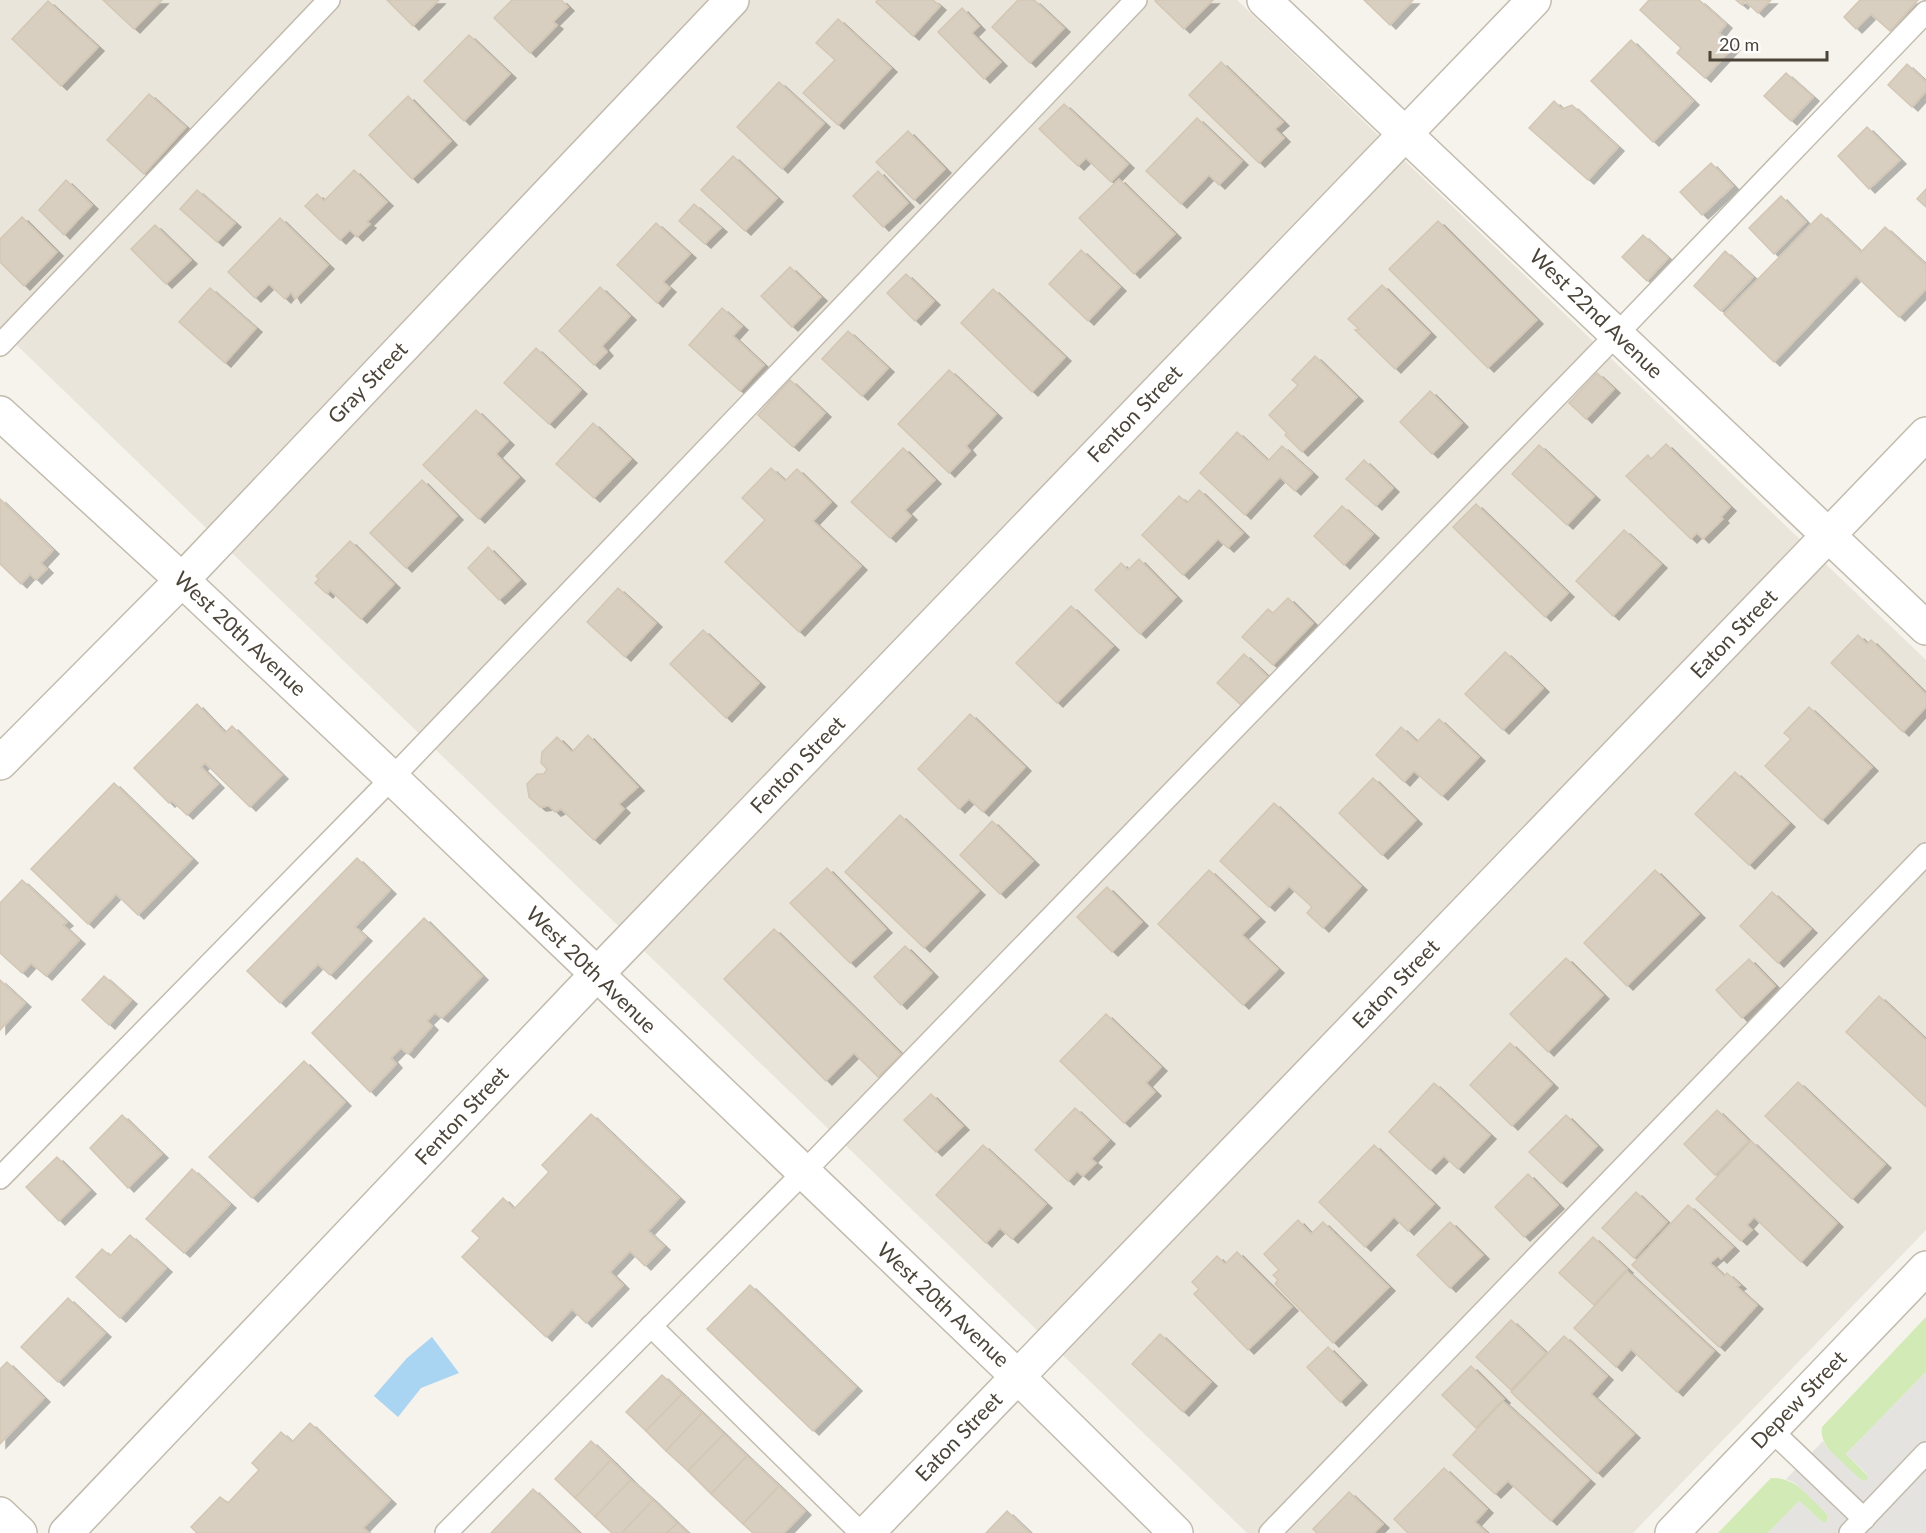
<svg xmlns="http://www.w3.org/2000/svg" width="1926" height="1533" font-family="Lato,sans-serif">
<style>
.residential{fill:#eae5da}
.green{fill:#d2eab5}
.parking{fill:#e5e3e0}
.water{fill:#a9d4f2}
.building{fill:#d8cfc1;stroke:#d3c7b4;stroke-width:1.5;filter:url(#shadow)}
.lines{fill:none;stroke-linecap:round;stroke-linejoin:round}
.service-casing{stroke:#c2bbae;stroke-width:24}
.minor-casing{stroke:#c2bbae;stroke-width:36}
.tertiary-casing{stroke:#c2bbae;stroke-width:36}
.service{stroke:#fff;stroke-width:21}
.minor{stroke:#fff;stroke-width:33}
.tertiary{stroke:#fff;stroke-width:33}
.labels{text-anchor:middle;stroke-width:4.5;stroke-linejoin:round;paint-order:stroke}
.street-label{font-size:21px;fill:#4b4439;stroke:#fff}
</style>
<defs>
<filter id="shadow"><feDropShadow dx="6" dy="4" stdDeviation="0" flood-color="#0004"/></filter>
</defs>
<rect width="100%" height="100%" fill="#f6f3ec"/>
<!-- residential -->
<polygon class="residential" points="0,0 1237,0 1926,660 1926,1230 1633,1533 1247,1533 0,329"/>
<!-- green -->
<g class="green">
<path d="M1926,1317V1372L1846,1454L1867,1475V1480L1862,1481C1848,1468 1818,1449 1822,1427Z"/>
<path d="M1771,1478C1797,1477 1812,1499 1828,1515L1827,1522H1822L1799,1501L1768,1533H1718Z"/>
</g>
<!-- parking -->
<polygon class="parking" points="1926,1372 1926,1533 1768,1533 1799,1501 1822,1522 1827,1522 1828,1515 1795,1483 1786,1479 1823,1441 1827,1448 1862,1481 1867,1480 1867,1474 1846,1454"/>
<!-- water -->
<polygon class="water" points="432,1337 459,1373 421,1388 398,1417 374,1396 407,1358"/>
<!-- building -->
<g class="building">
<polygon points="103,0 162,0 134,29"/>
<polygon points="387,0 439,0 413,26"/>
<polygon points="512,0 561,0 568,7 553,22 557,25 530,53 494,18"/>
<polygon points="877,0 933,0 940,6 913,36 876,2"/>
<polygon points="1018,0 1034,0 1064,28 1030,63 992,27"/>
<polygon points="1156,0 1213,0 1184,29 1155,1"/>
<polygon points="1364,0 1413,0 1390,25"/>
<polygon points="1649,0 1699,0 1726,24 1719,33 1734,46 1705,78 1677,53 1681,48 1640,10"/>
<polygon points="1736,0 1771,0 1758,13 1745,1 1742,5"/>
<polygon points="1860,0 1918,0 1890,31 1871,14 1856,29 1844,17"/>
<polygon points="48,1 98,47 61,86 12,39"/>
<polygon points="962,8 979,26 972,33 1001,62 984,79 938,32"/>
<polygon points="838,19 891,68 838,125 803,93 835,60 816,43"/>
<polygon points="469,35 510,74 464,121 424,81"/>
<polygon points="1631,40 1693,101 1653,142 1591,81"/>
<polygon points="1221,62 1283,122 1275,129 1284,138 1259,163 1189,95"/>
<polygon points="1907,64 1926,82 1926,91 1912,107 1888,85"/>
<polygon points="1786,73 1813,97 1791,121 1764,96"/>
<polygon points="779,82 824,123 782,169 737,127"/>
<polygon points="149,94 186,127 144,174 107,140"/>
<polygon points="408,96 451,141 412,179 369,135"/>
<polygon points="1554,101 1562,109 1572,105 1618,147 1588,180 1529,128"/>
<polygon points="1064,104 1128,164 1111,182 1086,158 1078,166 1039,129"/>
<polygon points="1197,118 1242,161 1219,185 1209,175 1181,204 1146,171"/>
<polygon points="1867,127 1900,160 1869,189 1838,156"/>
<polygon points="908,131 945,169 914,200 876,162"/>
<polygon points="733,156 777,198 745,231 701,190"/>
<polygon points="1711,163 1733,186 1702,215 1680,192"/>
<polygon points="354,170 387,202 367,222 370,224 357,237 350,230 340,240 305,206 317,194 324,201"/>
<polygon points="878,171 908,203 883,227 853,196"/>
<polygon points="1119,179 1175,234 1134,274 1079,218"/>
<polygon points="66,180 92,205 64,235 39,210"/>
<polygon points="1926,189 1926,207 1917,199"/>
<polygon points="197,190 235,223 217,242 180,209"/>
<polygon points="1781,196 1806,222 1774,254 1749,228"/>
<polygon points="694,204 721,228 705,244 679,221"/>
<polygon points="1821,214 1861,252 1885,227 1926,265 1926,289 1899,317 1856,276 1774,362 1724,314"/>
<polygon points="22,217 57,252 24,286 0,262 0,239"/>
<polygon points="280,218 328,265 295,299 291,292 285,299 269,284 255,298 228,272"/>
<polygon points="1438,221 1537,320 1488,368 1389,269"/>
<polygon points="656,223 690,254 663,282 670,288 657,303 617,265"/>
<polygon points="155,225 191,260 166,284 131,249"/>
<polygon points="1643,235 1668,258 1647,281 1622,257"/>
<polygon points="1081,250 1120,287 1088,321 1049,284"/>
<polygon points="1725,251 1753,277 1721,311 1694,286"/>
<polygon points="790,267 821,297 792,327 761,296"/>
<polygon points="906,274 934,301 915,321 887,293"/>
<polygon points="1382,285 1430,333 1395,369 1355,330 1359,329 1348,319"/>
<polygon points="600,287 630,316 602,346 607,352 594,365 559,331"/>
<polygon points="210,288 256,328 225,363 179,322"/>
<polygon points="993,289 1065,357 1032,392 961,323"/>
<polygon points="722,308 742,326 733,336 764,365 740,391 689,345"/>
<polygon points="848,331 888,368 862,396 822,359"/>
<polygon points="536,348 581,390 549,424 504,383"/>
<polygon points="1315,356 1357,397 1302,452 1285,435 1287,433 1269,415 1298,385 1292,380"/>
<polygon points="949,370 996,414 966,446 970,451 949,473 898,424"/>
<polygon points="1597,373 1614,389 1586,419 1569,403"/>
<polygon points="790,380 825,413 793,447 758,415"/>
<polygon points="1430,391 1462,423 1432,454 1400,422"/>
<polygon points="476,410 508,441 496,454 519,477 479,519 423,465"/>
<polygon points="593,423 631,459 594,498 556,464"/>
<polygon points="1237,432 1268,461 1282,446 1312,473 1295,491 1280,477 1245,515 1200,473"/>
<polygon points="1666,444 1730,507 1721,517 1723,519 1703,539 1697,533 1691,539 1626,476 1648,455 1651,459"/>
<polygon points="1539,445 1594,496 1567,525 1512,474"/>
<polygon points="903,448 935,480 905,510 911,516 890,538 851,502"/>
<polygon points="1364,460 1393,488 1376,506 1346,479"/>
<polygon points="771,468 785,481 797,469 831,502 813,521 861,566 799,632 725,562 765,520 742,498"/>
<polygon points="422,480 457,516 406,568 370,533"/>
<polygon points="1199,490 1243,533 1228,548 1218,539 1183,575 1142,535 1179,496 1187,503"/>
<polygon points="0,499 53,550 41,563 47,569 36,580 30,574 21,584 0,564"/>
<polygon points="1476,504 1568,593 1545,617 1453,527"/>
<polygon points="1342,506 1373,534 1344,565 1314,536"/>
<polygon points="1624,530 1661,564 1613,616 1576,581"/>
<polygon points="350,541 394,584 361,619 330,590 327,594 315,583 319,579 316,576"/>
<polygon points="488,547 520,580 499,600 468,568"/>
<polygon points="1139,559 1176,597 1140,634 1095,590 1121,563 1128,570"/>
<polygon points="618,588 656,623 625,657 587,622"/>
<polygon points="1288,598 1313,623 1273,665 1242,637 1268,609 1273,613"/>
<polygon points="1071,606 1113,646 1057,703 1016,663"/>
<polygon points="703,630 759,683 726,718 670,664"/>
<polygon points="1858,635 1867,644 1871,640 1926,694 1926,707 1903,732 1831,663"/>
<polygon points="1505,652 1543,688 1503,730 1465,694"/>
<polygon points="1244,654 1268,677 1241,705 1217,683"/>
<polygon points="197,704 225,733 232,726 282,775 250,807 205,763 201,767 218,784 187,815 172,801 169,803 134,768"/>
<polygon points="1809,707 1872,767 1822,820 1765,766 1791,739 1784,733"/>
<polygon points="970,714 1025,767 983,812 969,799 959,809 918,769"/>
<polygon points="1439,719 1479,757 1442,796 1414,771 1404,782 1376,755 1401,727 1417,742"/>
<polygon points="588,735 638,787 619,804 624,809 594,840 561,809 555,812 549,806 540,807 529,797 527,784 537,774 544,774 547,769 541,763 542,752 557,737 572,752"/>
<polygon points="1735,772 1789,823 1749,865 1695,814"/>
<polygon points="1373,778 1416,820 1382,855 1339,813"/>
<polygon points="114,783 192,859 138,915 116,894 88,924 31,869"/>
<polygon points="1274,803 1361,886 1323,928 1307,913 1312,907 1289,886 1269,907 1220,861"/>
<polygon points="900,815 979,891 924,948 845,872"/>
<polygon points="992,821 1033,861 1000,894 960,855"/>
<polygon points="357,858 390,890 355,927 366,937 330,975 318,964 280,1003 247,971"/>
<polygon points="827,868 886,929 850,963 790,903"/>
<polygon points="1209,870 1259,918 1242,935 1278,969 1243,1005 1158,924"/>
<polygon points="1655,870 1699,914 1627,986 1584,943"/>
<polygon points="22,880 67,922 63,925 79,940 46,976 31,963 22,973 0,953 0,903"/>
<polygon points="1107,887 1142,922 1112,952 1077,917"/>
<polygon points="1772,892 1811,929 1778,963 1740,926"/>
<polygon points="424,918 482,976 442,1018 435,1013 427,1021 432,1026 408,1054 401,1048 391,1058 396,1064 370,1092 312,1033"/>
<polygon points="774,929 901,1054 878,1077 854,1053 826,1081 724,979"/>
<polygon points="905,946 932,973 901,1005 874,977"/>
<polygon points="1566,958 1603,995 1548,1052 1510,1014"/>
<polygon points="1749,959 1775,986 1742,1018 1716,990"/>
<polygon points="104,976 131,1000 109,1025 82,1000"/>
<polygon points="0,980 25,1003 0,1030"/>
<polygon points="1879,996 1926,1040 1926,1107 1846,1032"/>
<polygon points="1106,1014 1161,1067 1146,1083 1155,1092 1124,1123 1060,1061"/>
<polygon points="1510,1043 1552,1084 1512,1126 1470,1085"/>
<polygon points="304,1061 345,1102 252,1198 209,1157"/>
<polygon points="1798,1082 1885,1164 1852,1199 1765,1116"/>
<polygon points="1434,1083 1490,1135 1458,1169 1444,1156 1430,1170 1389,1132"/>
<polygon points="931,1094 963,1126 936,1152 904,1120"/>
<polygon points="1075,1108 1109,1140 1091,1159 1096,1163 1083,1176 1077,1171 1068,1181 1035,1150"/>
<polygon points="1717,1110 1749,1141 1715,1175 1684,1144"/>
<polygon points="591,1114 679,1198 648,1231 664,1246 645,1266 630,1251 610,1272 623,1285 586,1323 572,1309 546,1337 462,1257 480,1238 472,1231 503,1198 514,1209 549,1172 542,1165"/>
<polygon points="122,1115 162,1154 128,1188 90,1148"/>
<polygon points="1566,1115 1597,1146 1561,1183 1529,1152"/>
<polygon points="1751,1141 1837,1223 1801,1262 1754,1217 1747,1225 1752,1230 1741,1241 1696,1199"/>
<polygon points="983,1145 1046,1204 1012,1239 1000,1228 986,1243 936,1195"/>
<polygon points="1374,1145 1434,1204 1408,1231 1394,1217 1365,1247 1319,1202"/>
<polygon points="57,1157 90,1190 59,1221 26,1187"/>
<polygon points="192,1169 230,1204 184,1253 146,1219"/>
<polygon points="1528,1174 1558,1205 1524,1237 1495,1207"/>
<polygon points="1636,1192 1667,1222 1634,1258 1602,1228"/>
<polygon points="1688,1205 1733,1247 1721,1259 1718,1256 1710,1263 1724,1276 1727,1273 1740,1285 1737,1287 1757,1305 1719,1347 1632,1265"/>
<polygon points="1298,1220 1311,1234 1323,1222 1389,1287 1333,1343 1275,1284 1278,1280 1273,1275 1279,1270 1264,1254"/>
<polygon points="1450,1222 1483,1255 1450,1288 1417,1255"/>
<polygon points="130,1235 166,1268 120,1318 76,1277 102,1249 110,1256"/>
<polygon points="1593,1237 1627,1269 1594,1305 1559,1273"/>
<polygon points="1237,1252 1292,1307 1248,1350 1194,1294 1199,1289 1192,1282 1217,1256 1225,1264"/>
<polygon points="1627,1271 1714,1351 1677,1392 1631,1349 1616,1367 1574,1328"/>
<polygon points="750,1285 856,1387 813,1431 707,1329"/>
<polygon points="68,1298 105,1333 58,1382 21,1347"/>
<polygon points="1511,1320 1546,1353 1511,1390 1476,1357"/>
<polygon points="1160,1334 1211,1382 1183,1412 1132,1364"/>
<polygon points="1564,1336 1607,1376 1591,1394 1634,1434 1597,1473 1511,1392"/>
<polygon points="1328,1347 1361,1381 1340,1402 1307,1367"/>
<polygon points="7,1362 44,1398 0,1444 0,1369"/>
<polygon points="1471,1366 1504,1399 1476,1428 1442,1395"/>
<polygon points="662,1375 682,1394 646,1431 626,1412"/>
<polygon points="682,1394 702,1413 666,1451 646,1431"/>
<polygon points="1503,1401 1589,1480 1551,1521 1508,1481 1495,1494 1453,1455"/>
<polygon points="702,1413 724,1434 688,1471 666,1451"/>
<polygon points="310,1423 390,1500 363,1528 369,1533 197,1533 191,1527 220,1497 228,1503 259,1470 252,1463 281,1432 292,1442"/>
<polygon points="724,1434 747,1456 711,1494 688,1471"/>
<polygon points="591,1441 611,1460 575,1498 555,1479"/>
<polygon points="747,1456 779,1486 743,1524 711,1494"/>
<polygon points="611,1460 631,1480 595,1517 575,1498"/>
<polygon points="1444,1468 1487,1509 1475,1522 1487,1533 1408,1533 1394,1519"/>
<polygon points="631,1480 653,1500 622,1533 612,1533 595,1517"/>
<polygon points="779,1486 805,1511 784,1533 753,1533 743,1524"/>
<polygon points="533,1489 579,1533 491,1533"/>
<polygon points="1349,1492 1383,1524 1374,1533 1317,1533 1313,1529"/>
<polygon points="653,1500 677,1523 667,1533 622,1533"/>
<polygon points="1007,1511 1030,1533 986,1533"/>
<polygon points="677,1523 688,1533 667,1533"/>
</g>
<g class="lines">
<defs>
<g id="service">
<polyline points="0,345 329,0"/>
<polyline points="0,1178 392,778 1136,0"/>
<polyline points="651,1326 861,1533"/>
<polyline points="1771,1430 1864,1519"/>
<polyline points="446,1533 803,1173 1617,334 1926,12"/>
<polyline points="1270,1533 1926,854"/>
<polyline points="1850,1533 1926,1453"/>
</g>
<g id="minor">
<polyline points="1264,0 1926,628"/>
<polyline points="0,763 182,580 732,0"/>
<polyline points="0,1514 20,1533"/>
<polyline points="66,1533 596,975 1534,0"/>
<polyline points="867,1533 1926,434"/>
<polyline points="1672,1533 1926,1268"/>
</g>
<polyline id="tertiary" points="0,413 182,580 392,778 1017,1376 1176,1533"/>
</defs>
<!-- service casing -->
<use href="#service" class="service-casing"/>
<!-- minor casing -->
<use href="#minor" class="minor-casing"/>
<!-- tertiary casing -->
<use href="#tertiary" class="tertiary-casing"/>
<!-- service -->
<use href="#service" class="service"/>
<!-- minor -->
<use href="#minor" class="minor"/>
<!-- tertiary -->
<use href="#tertiary" class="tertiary"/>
</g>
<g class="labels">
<!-- street labels -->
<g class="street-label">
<text transform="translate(1596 314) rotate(44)" y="7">West 22nd Avenue</text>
<text transform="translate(368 383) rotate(-46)" y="7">Gray Street</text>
<text transform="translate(1135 414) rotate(-46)" y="7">Fenton Street</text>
<text transform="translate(240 634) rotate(43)" y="7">West 20th Avenue</text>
<text transform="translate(1734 634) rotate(-46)" y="7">Eaton Street</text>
<text transform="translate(798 765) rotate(-46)" y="7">Fenton Street</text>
<text transform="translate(591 970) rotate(44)" y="7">West 20th Avenue</text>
<text transform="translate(1396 984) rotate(-46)" y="7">Eaton Street</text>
<text transform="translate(462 1116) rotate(-47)" y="7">Fenton Street</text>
<text transform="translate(943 1305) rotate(43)" y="7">West 20th Avenue</text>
<text transform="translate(1799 1400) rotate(-46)" y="7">Depew Street</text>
<text transform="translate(959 1437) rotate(-46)" y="7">Eaton Street</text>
</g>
</g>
<!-- scale -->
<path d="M1710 51v9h117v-9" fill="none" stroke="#4b4439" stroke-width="3"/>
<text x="1719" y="51" font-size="18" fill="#4b4439" stroke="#ffffff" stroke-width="4.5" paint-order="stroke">20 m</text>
</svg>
